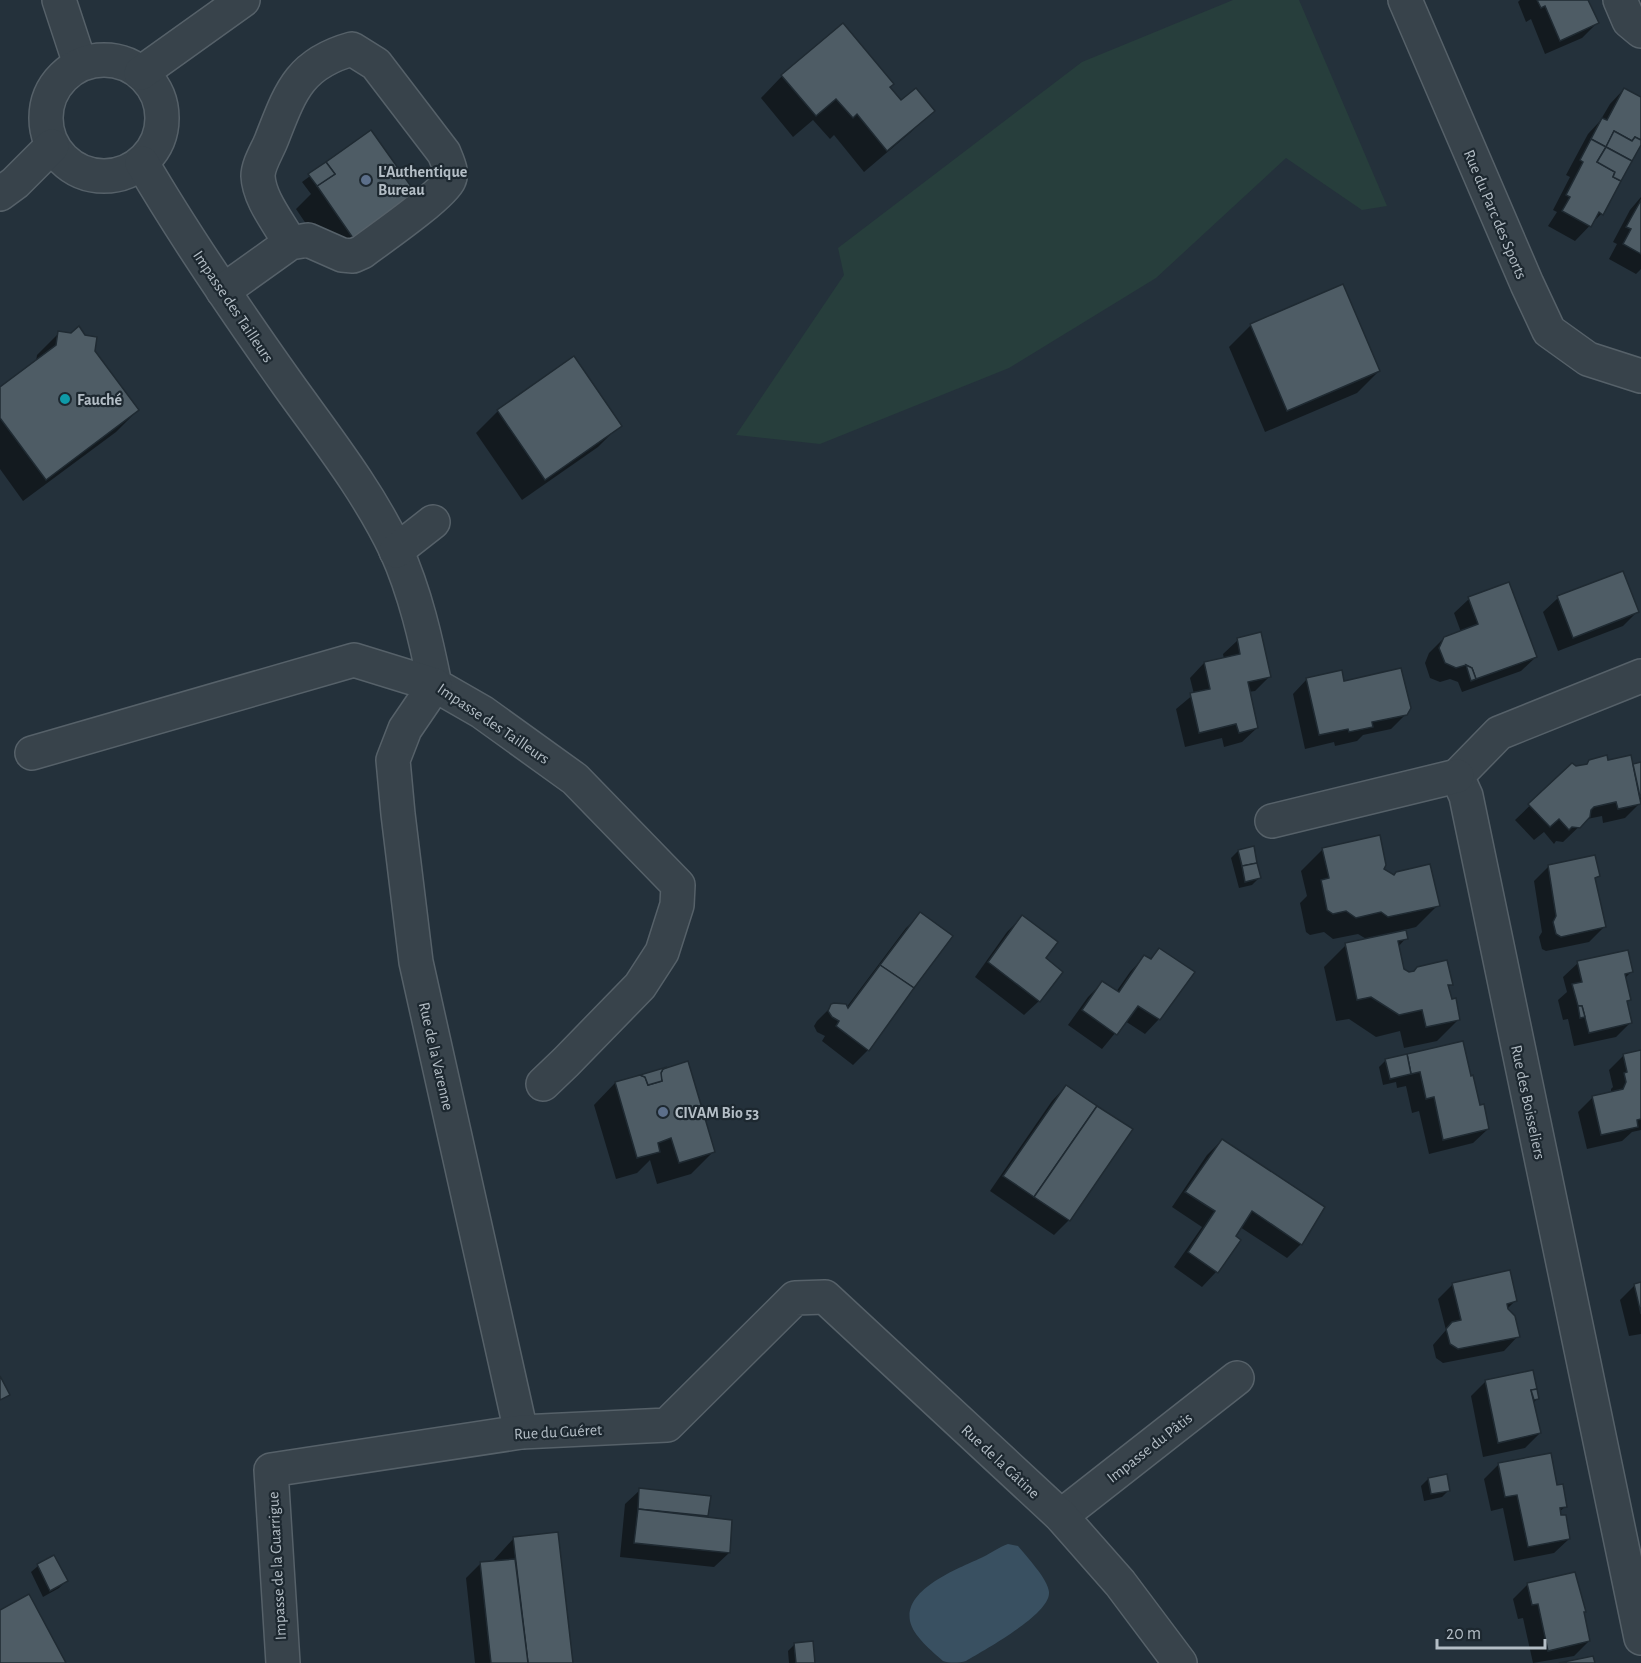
<svg xmlns="http://www.w3.org/2000/svg" width="1641" height="1663" font-family="'Alegreya Sans',sans-serif">
<style>
.green{fill:#273e3c}
.water{fill:#395061}
.shadow{fill:#0007}
.building{fill:#4e5c65;stroke:#1f2a32;stroke-width:1.5}
.lines{fill:none;stroke-linecap:round;stroke-linejoin:round}
.minor-casing{stroke:#566169;stroke-width:36}
.minor{stroke:#38434b;stroke-width:33}
.service-dot{fill:#5c6f8a;stroke:#1d2830;stroke-width:2}
.culture-dot{fill:#0f9aa8;stroke:#1d2830;stroke-width:2}
.labels{text-anchor:middle;stroke-width:4.5;stroke-linejoin:round;paint-order:stroke}
.poi-label{font-size:16px;font-weight:bold;fill:#b4bec6;stroke:#1d2830;text-anchor:start}
.street-label{font-size:16px;fill:#b4bec6;stroke:#1d2830}
</style>
<rect width="100%" height="100%" fill="#24313b"/>
<!-- green -->
<polygon class="green" points="1233,0 1299,0 1387,206 1362,210 1286,158 1156,278 1009,368 820,444 736,435 844,275 838,248 1082,62"/>
<!-- water -->
<path class="water" d="M1008,1544L1018,1546C1026,1556 1048,1579 1049,1592C1051,1614 984,1650 966,1661C959,1663 949,1663 943,1661C932,1651 913,1636 910,1621C904,1588 960,1568 983,1557C991,1553 999,1547 1008,1544Z"/>
<!-- shadow -->
<g class="shadow">
<polygon points="1520,0 1587,0 1597,23 1582,38 1545,54 1531,19 1526,22 1518,2"/>
<polygon points="782,76 888,87 901,102 933,110 911,132 864,172 834,135 830,139 813,120 793,137 761,98"/>
<polygon points="1624,89 1641,99 1641,142 1601,214 1575,241 1548,226 1557,212 1553,210 1570,177 1566,175 1588,134 1600,121 1610,104"/>
<polygon points="370,132 418,198 332,262 296,209 311,194 302,182"/>
<polygon points="1641,197 1641,269 1636,274 1609,259 1617,244 1613,242 1630,210"/>
<polygon points="1251,325 1379,371 1357,393 1265,432 1229,347"/>
<polygon points="59,333 94,351 138,410 116,432 23,501 0,469 0,389 36,362 37,355"/>
<polygon points="573,358 620,425 598,447 522,500 476,433 498,411"/>
<polygon points="1622,573 1637,612 1623,626 1558,651 1543,612 1558,598"/>
<polygon points="1469,599 1536,657 1521,671 1462,692 1458,682 1450,679 1440,682 1430,678 1425,663 1429,653 1444,638 1461,632 1454,613"/>
<polygon points="1238,640 1270,676 1255,691 1248,692 1257,728 1242,742 1224,747 1222,738 1185,747 1176,709 1194,694 1190,678 1204,663 1224,659 1223,654"/>
<polygon points="1307,679 1343,682 1406,714 1391,729 1363,735 1357,741 1335,746 1334,742 1305,749 1293,694"/>
<polygon points="1607,762 1632,767 1641,763 1641,802 1625,818 1603,823 1602,816 1587,819 1563,842 1556,841 1554,844 1544,832 1534,840 1515,820 1572,765 1576,768"/>
<polygon points="1323,849 1383,869 1438,905 1416,927 1404,930 1406,938 1398,947 1403,970 1408,974 1451,984 1447,988 1459,1019 1437,1041 1404,1048 1400,1031 1376,1037 1349,1019 1336,1021 1324,967 1346,945 1368,940 1358,934 1333,939 1324,932 1310,935 1306,932 1300,903 1307,896 1301,871"/>
<polygon points="1238,851 1259,878 1252,885 1239,888 1231,858"/>
<polygon points="1548,867 1598,876 1594,880 1604,927 1589,942 1546,951 1542,949 1539,937 1542,932 1534,881"/>
<polygon points="921,914 951,937 868,1050 853,1065 822,1041 825,1036 817,1032 814,1026 817,1021 832,1006 846,1008 906,928"/>
<polygon points="1022,917 1044,958 1039,1001 1024,1015 975,977 1007,932"/>
<polygon points="1160,950 1159,1019 1145,1034 1125,1021 1102,1049 1068,1025 1088,997 1102,983 1116,992 1130,972 1144,957 1149,960"/>
<polygon points="1578,963 1632,971 1625,978 1629,999 1626,1002 1631,1022 1616,1037 1574,1046 1568,1019 1563,1020 1558,1000 1567,992 1563,977"/>
<polygon points="1462,1043 1479,1106 1488,1129 1473,1143 1429,1154 1419,1111 1412,1113 1406,1086 1397,1088 1396,1082 1383,1085 1379,1067 1386,1060"/>
<polygon points="1641,1051 1641,1130 1632,1132 1622,1141 1587,1149 1578,1112 1593,1097 1611,1093 1611,1089 1613,1087 1609,1070 1624,1055"/>
<polygon points="615,1083 713,1152 691,1174 657,1184 650,1160 637,1173 616,1179 594,1105"/>
<polygon points="1066,1086 1069,1220 1054,1235 990,1191 1052,1101"/>
<polygon points="1222,1140 1301,1244 1287,1258 1240,1227 1234,1237 1238,1240 1216,1272 1202,1287 1174,1267 1202,1227 1172,1207 1207,1155"/>
<polygon points="1453,1284 1515,1301 1506,1310 1518,1336 1504,1351 1443,1363 1436,1358 1433,1345 1446,1330 1438,1299"/>
<polygon points="1641,1284 1641,1334 1629,1336 1620,1300 1635,1285"/>
<polygon points="1531,1371 1537,1399 1533,1403 1540,1433 1525,1448 1483,1457 1471,1396 1486,1381"/>
<polygon points="1499,1464 1556,1487 1566,1506 1559,1512 1569,1539 1554,1553 1514,1561 1503,1508 1491,1511 1484,1479"/>
<polygon points="1428,1479 1449,1490 1442,1497 1424,1501 1421,1486"/>
<polygon points="640,1490 709,1497 707,1518 729,1553 714,1567 620,1557 625,1504"/>
<polygon points="514,1538 571,1663 475,1663 466,1578 481,1563 492,1562"/>
<polygon points="53,1557 66,1581 59,1588 43,1597 31,1572 38,1566"/>
<polygon points="1528,1584 1585,1611 1583,1613 1589,1641 1574,1656 1533,1663 1523,1618 1518,1619 1513,1599"/>
<polygon points="795,1644 814,1663 789,1663 788,1651"/>
</g>
<!-- building -->
<g class="building">
<polygon points="1537,0 1588,0 1599,23 1560,41 1545,6 1541,8"/>
<polygon points="843,23 894,84 890,87 901,100 916,88 935,111 887,151 857,114 853,118 836,99 816,116 781,75"/>
<polygon points="1624,88 1641,97 1641,140 1635,137 1632,141 1614,131 1606,147 1591,139 1602,118 1607,120"/>
<polygon points="371,130 420,199 355,241 317,186 335,174 326,162"/>
<polygon points="1614,131 1632,141 1635,137 1641,140 1641,145 1632,161 1606,147"/>
<polygon points="1591,139 1606,147 1597,162 1615,172 1613,177 1621,181 1603,215 1599,212 1591,227 1562,211 1570,197 1566,195 1583,162 1580,160"/>
<polygon points="1606,147 1632,161 1621,181 1613,177 1615,172 1597,162"/>
<polygon points="326,162 335,174 317,186 308,174"/>
<polygon points="1641,200 1641,254 1623,244 1631,229 1626,227"/>
<polygon points="1343,284 1380,371 1287,411 1250,324"/>
<polygon points="79,326 85,335 97,337 95,351 139,410 46,480 0,418 0,387 56,345 58,331 71,333"/>
<polygon points="574,356 622,426 545,480 497,410"/>
<polygon points="1623,571 1639,612 1573,638 1557,596"/>
<polygon points="1509,582 1537,657 1476,679 1472,668 1466,665 1456,668 1445,663 1439,648 1444,637 1478,624 1468,597"/>
<polygon points="1261,632 1271,677 1248,682 1258,728 1239,733 1236,724 1199,733 1190,693 1210,689 1204,662 1240,654 1237,638"/>
<polygon points="1466,665 1472,668 1476,679 1471,681"/>
<polygon points="1401,668 1411,708 1407,715 1372,722 1373,727 1349,732 1348,729 1319,735 1306,678 1342,670 1344,681"/>
<polygon points="1607,755 1608,760 1631,755 1641,804 1618,809 1616,802 1594,807 1591,810 1590,817 1580,828 1572,827 1569,830 1559,819 1550,827 1528,804 1572,763 1576,766 1587,764 1589,760"/>
<polygon points="1641,762 1641,797 1640,797 1633,764"/>
<polygon points="1380,835 1386,865 1384,869 1394,875 1396,872 1430,864 1440,906 1388,917 1381,912 1356,918 1346,911 1333,914 1327,910 1321,880 1329,878 1322,848"/>
<polygon points="1254,846 1257,863 1242,866 1238,850"/>
<polygon points="1595,855 1600,876 1595,878 1606,927 1561,937 1556,934 1553,922 1556,916 1548,865"/>
<polygon points="1257,863 1261,878 1245,882 1242,866"/>
<polygon points="920,912 953,936 914,988 880,965"/>
<polygon points="1022,915 1058,942 1046,958 1063,972 1040,1002 988,962"/>
<polygon points="1406,930 1408,939 1398,941 1404,969 1409,972 1414,971 1417,967 1447,960 1453,985 1448,985 1452,999 1456,998 1460,1020 1426,1027 1422,1010 1399,1015 1371,997 1357,1000 1345,943"/>
<polygon points="1159,948 1195,972 1160,1020 1138,1006 1117,1035 1082,1010 1102,981 1119,992 1144,955 1151,959"/>
<polygon points="1628,950 1633,972 1625,974 1631,1000 1627,1001 1632,1023 1589,1033 1582,1006 1578,1006 1572,984 1582,982 1577,961"/>
<polygon points="880,965 914,988 869,1051 836,1026 839,1021 832,1017 828,1011 831,1004 834,1003 846,1004 848,1008"/>
<polygon points="1578,1006 1582,1006 1585,1017 1580,1018"/>
<polygon points="1463,1041 1471,1076 1473,1075 1480,1105 1484,1104 1489,1129 1443,1140 1434,1097 1426,1099 1420,1072 1411,1074 1407,1054"/>
<polygon points="1641,1050 1641,1119 1637,1120 1638,1127 1601,1135 1592,1096 1623,1089 1626,1082 1624,1073 1627,1072 1623,1054"/>
<polygon points="1407,1054 1411,1074 1390,1079 1385,1059"/>
<polygon points="688,1061 715,1152 679,1163 671,1138 658,1143 660,1152 637,1158 615,1082 640,1075 645,1077 648,1085 662,1081 660,1075 663,1069"/>
<polygon points="667,1067 663,1069 661,1073 662,1081 648,1085 645,1077 640,1075"/>
<polygon points="1066,1085 1097,1106 1034,1197 1003,1176"/>
<polygon points="1097,1106 1133,1129 1070,1221 1034,1197"/>
<polygon points="1222,1139 1325,1207 1302,1245 1252,1211 1236,1236 1241,1240 1218,1273 1188,1252 1215,1211 1185,1192"/>
<polygon points="1510,1270 1517,1301 1507,1304 1508,1309 1515,1316 1520,1337 1458,1349 1450,1344 1446,1329 1452,1322 1461,1320 1452,1283"/>
<polygon points="1641,1282 1641,1314 1634,1284"/>
<polygon points="1533,1370 1537,1389 1531,1390 1541,1433 1498,1443 1485,1380"/>
<polygon points="0,1376 10,1395 0,1400"/>
<polygon points="1537,1389 1539,1399 1534,1400 1531,1390"/>
<polygon points="1551,1453 1557,1485 1563,1484 1567,1507 1560,1508 1561,1515 1566,1515 1570,1539 1528,1547 1517,1495 1505,1497 1498,1463"/>
<polygon points="1447,1474 1450,1491 1431,1494 1428,1478"/>
<polygon points="639,1488 711,1496 708,1516 638,1509"/>
<polygon points="638,1509 732,1520 730,1553 634,1543"/>
<polygon points="558,1532 573,1663 528,1663 513,1537"/>
<polygon points="54,1555 68,1581 50,1591 37,1564"/>
<polygon points="515,1559 528,1663 491,1663 480,1562"/>
<polygon points="1575,1572 1586,1612 1584,1612 1590,1641 1548,1651 1538,1604 1532,1605 1527,1583"/>
<polygon points="29,1594 66,1663 0,1663 0,1610"/>
<polygon points="813,1641 815,1663 796,1663 794,1643"/>
<polygon points="1593,1656 1595,1663 1559,1663"/>
</g>
<g class="lines">
<defs>
<g id="minor">
<polyline points="59,0 80,64"/>
<polyline points="1405,0 1527,284 1549,331 1588,359 1641,376"/>
<polyline points="1620,0 1629,21 1641,31"/>
<circle cx="104" cy="118" r="58"/>
<polyline points="141,73 243,0"/>
<path d="M142,163C187,240 238,314 289,386C327,439 368,491 396,550C415,592 426,640 435,685L482,712L575,779L678,885L677,905L662,952L640,986L566,1062L543,1084"/>
<polyline points="0,194 15,183 52,146"/>
<path d="M223,291L290,243L308,240L342,255L353,256L362,252C378,240 443,195 449,180C453,172 447,161 444,153L376,64L352,49C298,64 290,93 271,141C267,151 258,165 258,176C259,199 279,223 290,243"/>
<polyline points="396,551 433,522"/>
<polyline points="1641,676 1499,733 1457,776 1466,796 1641,1638"/>
<polyline points="32,753 354,660 435,685 405,729 393,760 398,814 416,962 521,1432"/>
<polyline points="1272,821 1457,776"/>
<polyline points="1061,1516 1237,1378"/>
<polyline points="283,1663 271,1470 521,1432 667,1425 795,1298 825,1297 1061,1516 1120,1583 1180,1663"/>
</g>
</defs>
<!-- minor casing -->
<use href="#minor" class="minor-casing"/>
<!-- minor -->
<use href="#minor" class="minor"/>
</g>
<!-- markers -->
<g class="service-dot">
<circle cx="366" cy="180" r="6"/>
<circle cx="663" cy="1112" r="6"/>
</g>
<circle class="culture-dot" cx="65" cy="399" r="6"/>
<g class="labels">
<!-- poi labels -->
<g class="poi-label">
<text x="378" y="177">L'Authentique<tspan x="378" dy="18">Bureau</tspan></text>
<text x="77" y="405">Fauché</text>
<text x="675" y="1118">CIVAM Bio 53</text>
</g>
<!-- street labels -->
<g class="street-label">
<text transform="translate(1496 214) rotate(67)" y="6">Rue du Parc des Sports</text>
<text transform="translate(234 306) rotate(56)" y="6">Impasse des Tailleurs</text>
<text transform="translate(494 723) rotate(34)" y="6">Impasse des Tailleurs</text>
<text transform="translate(437 1056) rotate(77)" y="6">Rue de la Varenne</text>
<text transform="translate(1529 1102) rotate(78)" y="6">Rue des Boisseliers</text>
<text transform="translate(558 1431) rotate(-3)" y="6">Rue du Guéret</text>
<text transform="translate(1149 1447) rotate(-38)" y="6">Impasse du Pâtis</text>
<text transform="translate(1001 1461) rotate(43)" y="6">Rue de la Gâtine</text>
<text transform="translate(276 1566) rotate(-93)" y="6">Impasse de la Guarrigue</text>
</g>
</g>
<!-- scale -->
<path d="M1437 1639v9h108v-9" fill="none" stroke="#b4bec6" stroke-width="3"/>
<text x="1446" y="1639" font-size="18" fill="#b4bec6" stroke="#1d2830" stroke-width="4.5" paint-order="stroke">20 m</text>
</svg>
